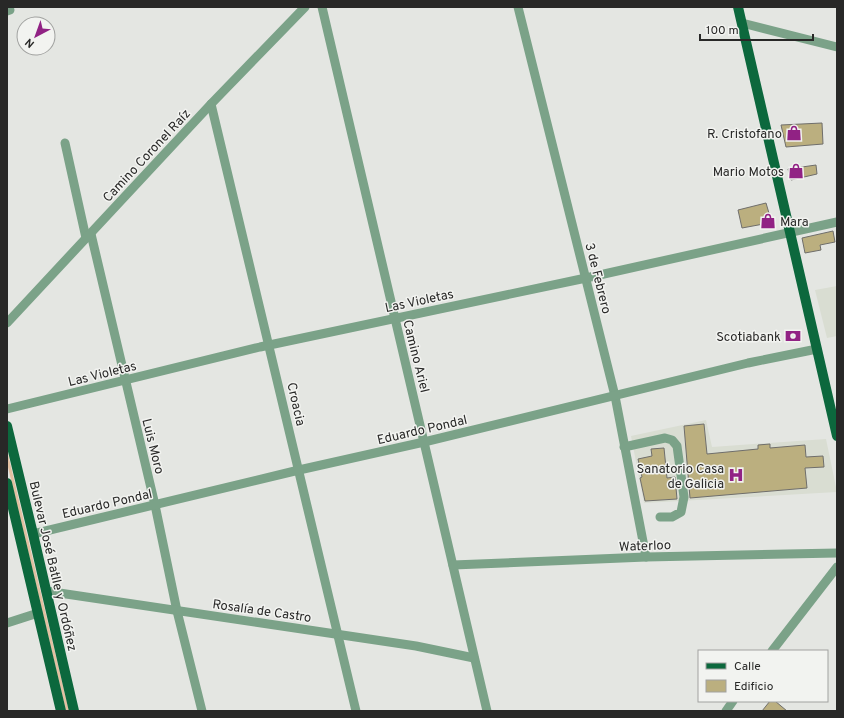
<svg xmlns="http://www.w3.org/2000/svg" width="844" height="718" font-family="Overpass,sans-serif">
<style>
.built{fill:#d9ddd2}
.green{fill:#e2c1a2}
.building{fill:#bbaf7f;stroke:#6f6e6b}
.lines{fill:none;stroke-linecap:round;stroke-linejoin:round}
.minor{stroke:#7ba288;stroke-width:9}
.major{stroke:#0c683d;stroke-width:10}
.labels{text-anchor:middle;stroke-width:3;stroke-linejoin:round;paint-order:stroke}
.poi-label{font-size:13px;fill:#282827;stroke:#f2f3f0;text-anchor:end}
.street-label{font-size:13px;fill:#282827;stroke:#f2f3f0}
</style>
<rect width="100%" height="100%" fill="#e4e6e2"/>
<!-- built -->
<g class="built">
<polygon points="837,286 837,336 827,338 815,290"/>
<polygon points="706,420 712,447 826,439 837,492 644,503 631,436"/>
</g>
<!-- green -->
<polygon class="green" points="7,450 69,711 66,711 7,463"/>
<!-- building -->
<g class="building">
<polygon points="822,123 823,144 786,147 781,125"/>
<polygon points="816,165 817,174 791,180 788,169"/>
<polygon points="766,203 771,220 769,220 769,223 742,228 738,210"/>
<polygon points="833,231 835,242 820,245 821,250 805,253 802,238"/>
<polygon points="704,424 707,454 758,449 758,445 770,444 770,448 805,445 806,457 823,456 824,467 805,468 807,488 690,498 684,426"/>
<polygon points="664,448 667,478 675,477 677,499 645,501 640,478 642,477 638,459 652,456 651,449"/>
<polygon points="770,701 775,701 787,711 762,711"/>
</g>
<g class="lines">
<!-- minor -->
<g class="minor">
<polyline points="322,7 487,711"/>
<polyline points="518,7 615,396 646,557"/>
<polyline points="7,11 10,10"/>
<polyline points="742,23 837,47"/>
<polyline points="211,104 356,711"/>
<polyline points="65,143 86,238"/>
<polyline points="91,234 155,505 177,611 202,711"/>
<polyline points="7,323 211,104 305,7"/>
<polyline points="7,409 260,347 586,278 837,222"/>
<polyline points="624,447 665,438 672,440 677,446 684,497 681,512 672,517 660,517"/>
<polyline points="33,534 299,470 424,442 748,363 817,349"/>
<polyline points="453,565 646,557 837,553"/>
<polyline points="46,591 416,646 474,658"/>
<polyline points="7,623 38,613"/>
<polyline points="772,651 837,567"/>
<polyline points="726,711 733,701"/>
</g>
<!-- major -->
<g class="major">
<polyline points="738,7 837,436"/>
<polyline points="7,426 33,534 74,711"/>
<polyline points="7,483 61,711"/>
</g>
</g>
<!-- icons -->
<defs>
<symbol id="shop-bare" viewBox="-9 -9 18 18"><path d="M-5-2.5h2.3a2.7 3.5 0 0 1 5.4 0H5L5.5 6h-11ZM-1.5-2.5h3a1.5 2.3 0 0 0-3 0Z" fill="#912284" stroke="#f2f3f0" stroke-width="2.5" paint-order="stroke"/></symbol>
<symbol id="bank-bare" viewBox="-9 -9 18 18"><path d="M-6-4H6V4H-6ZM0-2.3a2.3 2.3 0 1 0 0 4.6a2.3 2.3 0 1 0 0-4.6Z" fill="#912284" stroke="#f2f3f0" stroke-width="2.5" paint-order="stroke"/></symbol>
<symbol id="hospital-bare" viewBox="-9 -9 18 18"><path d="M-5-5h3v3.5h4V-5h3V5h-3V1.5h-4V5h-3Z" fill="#912284" stroke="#f2f3f0" stroke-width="2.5" paint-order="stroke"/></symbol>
</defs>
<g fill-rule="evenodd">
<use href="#shop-bare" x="783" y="122" width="22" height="22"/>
<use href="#shop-bare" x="785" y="160" width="22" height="22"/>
<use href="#shop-bare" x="757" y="210" width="22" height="22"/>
<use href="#bank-bare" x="782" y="325" width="22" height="22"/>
<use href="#hospital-bare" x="725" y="464" width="22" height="22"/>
</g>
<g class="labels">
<!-- poi labels -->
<g class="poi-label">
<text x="782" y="138">R. Cristofano</text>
<text x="784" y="176">Mario Motos</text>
<text x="780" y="226" text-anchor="start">Mara</text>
<text x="781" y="341">Scotiabank</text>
<text x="724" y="473">Sanatorio Casa<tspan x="724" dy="15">de Galicia</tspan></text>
</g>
<!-- street labels -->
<g class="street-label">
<text transform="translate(146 155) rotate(-47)" y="5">Camino Coronel Raíz</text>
<text transform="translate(599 278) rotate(76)" y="5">3 de Febrero</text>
<text transform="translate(419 300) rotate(-12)" y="5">Las Violetas</text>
<text transform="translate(417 356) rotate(76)" y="5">Camino Ariel</text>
<text transform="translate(102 373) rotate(-14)" y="5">Las Violetas</text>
<text transform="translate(297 404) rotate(77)" y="5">Croacia</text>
<text transform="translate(422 429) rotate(-13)" y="5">Eduardo Pondal</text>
<text transform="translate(154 446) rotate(76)" y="5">Luis Moro</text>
<text transform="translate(107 503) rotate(-13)" y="5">Eduardo Pondal</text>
<text transform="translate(645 545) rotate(-2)" y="5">Waterloo</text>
<text transform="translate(54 566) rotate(77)" y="5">Bulevar José Batlle y Ordóñez</text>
<text transform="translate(262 610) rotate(8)" y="5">Rosalía de Castro</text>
</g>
</g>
<!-- border -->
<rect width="844" height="718" fill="none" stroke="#282827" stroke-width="16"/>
<!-- legend -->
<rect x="698" y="650" width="130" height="52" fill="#f2f3f0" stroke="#a1a2a0"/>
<rect x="706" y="663" width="20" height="6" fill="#0c683d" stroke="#a1a2a0"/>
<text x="734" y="670" font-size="12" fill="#282827">Calle</text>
<rect x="706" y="680" width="20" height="12" fill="#bbaf7f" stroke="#a1a2a0"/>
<text x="734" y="690" font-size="12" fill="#282827">Edificio</text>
<!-- north arrow -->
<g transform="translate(36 36) rotate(221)"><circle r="19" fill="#f2f3f0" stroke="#a1a2a0"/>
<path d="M0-3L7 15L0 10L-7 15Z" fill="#912284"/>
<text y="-6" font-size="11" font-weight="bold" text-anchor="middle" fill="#282827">N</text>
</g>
<!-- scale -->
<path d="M700 34v6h113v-6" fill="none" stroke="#282827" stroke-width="2"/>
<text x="706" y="34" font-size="12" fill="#282827" stroke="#f2f3f0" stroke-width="3" paint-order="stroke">100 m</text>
</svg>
